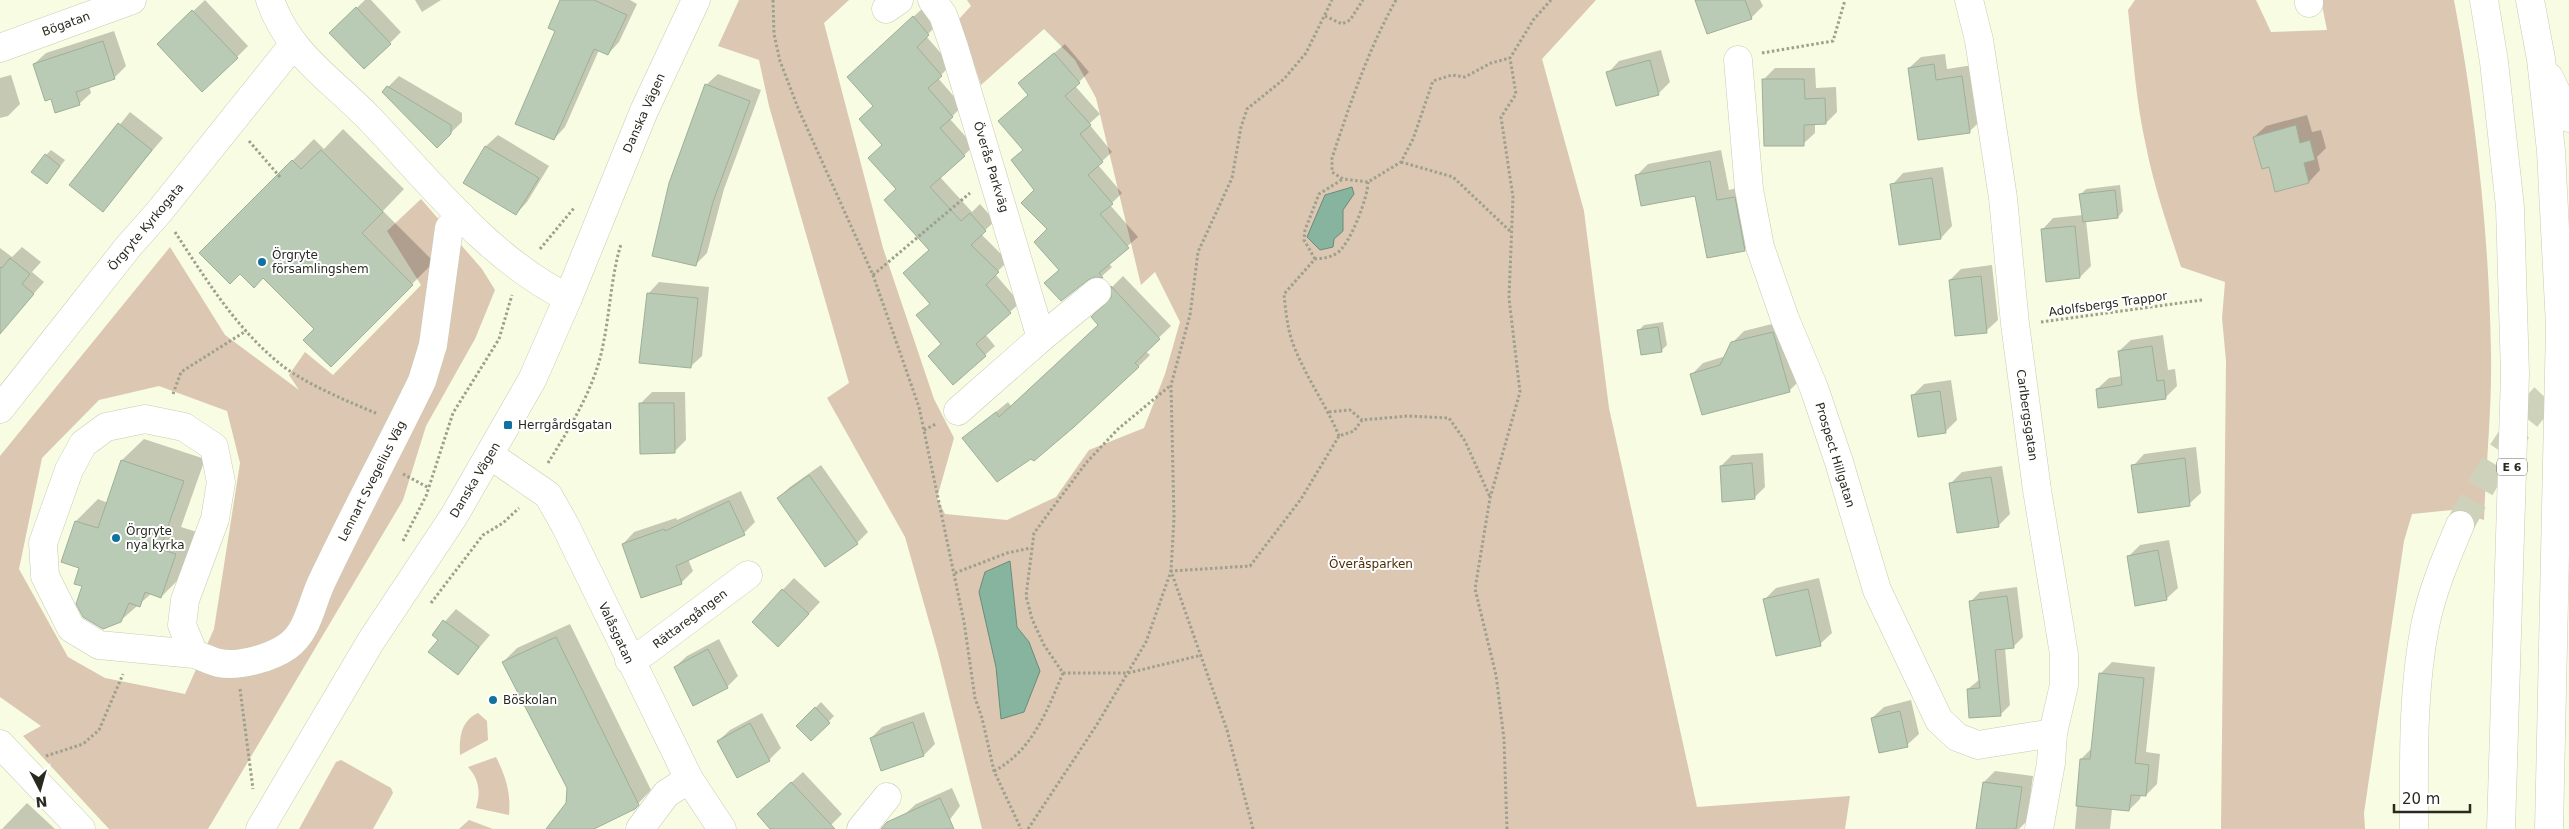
<svg xmlns="http://www.w3.org/2000/svg" width="2569" height="829" font-family="'DejaVu Sans',sans-serif">
<style>
.green{fill:#dcc7b2;fill-rule:evenodd}
.water{fill:#87b49f;stroke:#6a8b79}
.shadow{fill:#0003}
.building{fill:#b9cab5;stroke:#9eaf9a}
.lines{fill:none;stroke-linecap:round;stroke-linejoin:round}
.highway-tunnel{stroke:#ced2bb;stroke-width:28;stroke-dasharray:28 14;stroke-linecap:butt}
.minor-casing{stroke:#c7ccb3;stroke-width:29}
.highway-casing{stroke:#c7ccb3;stroke-width:29}
.path{stroke:#9ca08d;stroke-width:3;stroke-dasharray:2.5 2.5;stroke-linecap:butt}
.minor{stroke:#fff;stroke-width:28}
.highway{stroke:#fff;stroke-width:28}
.poi-dot{fill:#12729f;stroke:#fff;stroke-width:2}
.labels{text-anchor:middle;stroke-width:4;stroke-linejoin:round;paint-order:stroke}
.shield{fill:#fff;stroke:#686a63;stroke-width:1}
.shield-label{font-size:11px;font-weight:bold;fill:#282a20}
.street-label{font-size:12px;fill:#282a20;stroke:#fff}
.poi-label{font-size:12px;fill:#282a20;stroke:#fff;text-anchor:start}
.park-label{font-size:12px;fill:#4d2d02;stroke:#fff}
</style>
<rect width="100%" height="100%" fill="#f7fce2"/>
<!-- green -->
<g class="green">
<path d="M739,0H849L824,23L883,248L934,399L954,438L937,498L945,514L1007,520L1056,497L1089,450L1144,428L1165,374L1180,322L1155,272L1141,285L1096,98L1075,60L1044,29L981,85L959,19L971,6L967,0H1596L1542,59L1584,211L1609,408L1697,807L1850,796L1845,829H982L938,653L905,537L827,398L849,383L769,106L759,60L718,46ZM1010,561L1017,627L1029,642L1002,719L996,667Z"/>
<path d="M2135,0H2256L2271,32L2327,30L2321,0H2454C2476,116 2489,235 2491,353C2492,408 2486,464 2484,520L2452,510L2412,514L2404,541L2364,813L2365,829H2221L2226,361L2222,318L2225,282L2181,267C2168,227 2154,187 2146,146C2136,102 2133,55 2128,10Z"/>
<path d="M421,199L482,269L495,290L475,339L426,426L403,500L208,829H109L23,736L41,726L0,697V456L170,247L225,335L299,390L289,375L305,352L333,375L421,285L387,231ZM159,386L227,411L240,463L214,629L185,694L105,678L68,657L19,569L42,458L99,400Z"/>
<path d="M478,713L487,721L488,740L460,755C459,737 461,721 478,713Z"/>
<path d="M496,757C506,777 511,793 509,815L476,808C481,792 479,779 468,767Z"/>
<polygon points="341,760 391,788 393,793 373,829 299,829 336,762"/>
<polygon points="469,820 493,829 459,829"/>
</g>
<!-- water -->
<g class="water">
<polygon points="1352,187 1354,194 1343,210 1343,231 1334,239 1333,247 1320,250 1307,237 1325,195"/>
<polygon points="1010,561 1017,627 1029,642 1040,671 1024,712 1001,719 996,667 979,592 985,572"/>
</g>
<!-- shadow -->
<g class="shadow">
<polygon points="205,0 248,46 237,57 170,33"/>
<polygon points="365,0 371,0 401,32 390,43 342,22"/>
<polygon points="415,0 441,0 422,12"/>
<polygon points="562,0 630,0 637,4 619,42 608,54 599,50 565,127 554,139 557,31"/>
<polygon points="1697,0 1760,0 1763,6 1751,18"/>
<polygon points="923,8 938,24 926,36 951,65 938,78 962,106 950,119 974,146 940,177 972,212 980,204 995,221 981,234 1008,261 995,274 1020,303 985,334 995,346 985,355 942,343 918,315 931,303 905,273 930,249 898,188 883,144 874,105 858,67"/>
<polygon points="114,31 126,66 114,78 89,86 91,93 79,104 51,98 34,64 46,53"/>
<polygon points="1065,44 1089,72 1075,86 1100,114 1089,124 1112,152 1098,165 1122,193 1110,205 1138,237 1108,263 1112,267 1102,276 1060,269 1036,190 1012,160 1024,149 999,121 1029,94 1030,73"/>
<polygon points="1661,50 1670,82 1659,93 1608,73 1619,61"/>
<polygon points="1945,54 1947,69 1973,65 1981,120 1969,132 1909,68 1921,57"/>
<polygon points="1775,68 1815,68 1816,88 1836,87 1837,112 1826,123 1815,123 1815,133 1803,144 1763,80"/>
<polygon points="718,74 761,90 724,189 707,253 696,264 706,85"/>
<polygon points="11,75 20,104 8,116 0,118 0,78"/>
<polygon points="399,76 462,113 462,122 437,146 388,87"/>
<polygon points="130,112 163,138 103,210 71,185"/>
<polygon points="2307,115 2312,132 2321,130 2326,148 2317,157 2320,170 2309,182 2269,166 2254,137 2266,126"/>
<polygon points="343,129 404,189 383,211 434,262 331,365 316,329 263,277 240,273 201,253 314,139 324,149"/>
<polygon points="498,135 549,166 527,202 516,214 464,183 486,146"/>
<polygon points="51,150 65,160 52,177 46,155"/>
<polygon points="1721,150 1729,190 1746,186 1756,238 1744,250 1696,194 1636,176 1648,164"/>
<polygon points="1943,167 1952,226 1941,238 1892,185 1903,173"/>
<polygon points="2120,185 2123,211 2118,217 2086,220 2091,266 2080,277 2042,230 2053,218 2083,215 2081,194 2086,189"/>
<polygon points="22,247 41,262 32,272 44,282 9,322 0,315 0,248 12,257"/>
<polygon points="1992,265 1998,320 1986,331 1950,280 1961,269"/>
<polygon points="1123,276 1171,326 1145,351 1150,355 1138,367 964,438 1008,402 1011,406 1099,325 1113,298 1112,287"/>
<polygon points="659,282 709,287 702,356 690,367 648,294"/>
<polygon points="1784,321 1801,379 1789,391 1692,374 1703,363 1726,356 1732,343 1744,331"/>
<polygon points="1663,322 1667,345 1661,351 1638,331 1644,325"/>
<polygon points="2163,335 2168,370 2175,369 2177,386 2166,397 2097,389 2109,378 2122,376 2119,351 2131,340"/>
<polygon points="1951,380 1957,420 1945,432 1913,395 1924,384"/>
<polygon points="652,392 685,392 686,440 674,452 640,404"/>
<polygon points="144,439 205,459 181,527 197,532 183,575 161,597 152,593 120,621 84,586 81,567 63,561 76,521 98,499 108,503 122,460"/>
<polygon points="2196,447 2201,493 2189,504 2133,466 2144,454"/>
<polygon points="1763,453 1765,487 1754,498 1721,466 1732,455"/>
<polygon points="821,465 868,532 857,543 778,498 790,487"/>
<polygon points="2002,466 2010,514 1998,526 1951,483 1962,472"/>
<polygon points="741,491 755,522 744,533 688,559 693,571 681,583 623,544 634,532 676,518 677,520"/>
<polygon points="2169,540 2178,588 2166,599 2128,557 2140,545"/>
<polygon points="794,578 820,602 790,634 753,621"/>
<polygon points="1819,578 1832,633 1820,644 1765,599 1776,588"/>
<polygon points="2017,587 2023,637 2013,647 2005,648 2010,705 2000,715 1968,689 1980,679 1970,602 1980,592"/>
<polygon points="456,609 490,635 458,673 440,640 433,635"/>
<polygon points="570,624 651,790 634,808 591,829 548,829 568,804 568,787 503,662 517,648"/>
<polygon points="719,639 738,676 727,687 675,667 687,656"/>
<polygon points="2112,662 2155,667 2146,752 2160,754 2157,784 2146,795 2141,795 2140,799 2129,810 2112,809 2110,829 2075,829 2081,759 2092,748 2100,674"/>
<polygon points="1911,700 1919,734 1907,745 1872,718 1884,707"/>
<polygon points="821,702 834,716 811,740 798,726"/>
<polygon points="924,712 935,744 924,755 882,770 871,738 882,727"/>
<polygon points="762,713 781,748 769,760 738,777 718,741 730,730"/>
<polygon points="1995,771 2033,776 2027,821 2019,829 1988,829 1984,782"/>
<polygon points="803,772 842,814 827,829 771,829 770,802"/>
<polygon points="952,788 960,806 948,822 941,829 911,829 904,815 916,804"/>
<polygon points="27,803 55,829 2,829"/>
</g>
<!-- building -->
<g class="building">
<polygon points="560,0 594,0 627,15 608,55 594,49 554,140 515,124 555,31 548,28"/>
<polygon points="1695,0 1745,0 1752,19 1707,34"/>
<polygon points="356,7 391,44 364,69 329,33"/>
<polygon points="192,10 238,58 202,92 157,44"/>
<polygon points="913,16 929,35 917,47 942,76 928,88 953,117 940,128 965,156 930,187 961,221 970,213 986,231 971,245 999,272 986,285 1011,313 976,344 986,356 953,385 928,356 941,344 916,315 930,304 903,273 929,250 884,200 896,189 868,158 882,145 859,119 873,106 847,77"/>
<polygon points="103,41 115,79 76,92 80,105 55,113 51,99 45,101 33,64"/>
<polygon points="1054,53 1080,83 1065,96 1091,125 1080,134 1103,162 1088,175 1113,204 1100,214 1129,248 1099,273 1103,278 1095,277 1088,280 1061,301 1044,283 1059,270 1034,242 1047,229 1021,203 1034,190 1011,160 1023,150 998,121 1028,95 1018,83"/>
<polygon points="1650,60 1659,95 1616,106 1606,72"/>
<polygon points="1934,64 1936,80 1962,76 1970,133 1918,140 1908,68"/>
<polygon points="1762,79 1804,79 1805,99 1825,98 1826,124 1804,125 1804,146 1764,146"/>
<polygon points="705,84 750,101 713,202 696,266 652,256 669,183"/>
<polygon points="387,86 451,125 451,134 437,148 382,92"/>
<polygon points="118,123 152,150 103,212 69,185"/>
<polygon points="2296,125 2300,143 2310,140 2315,160 2304,163 2309,183 2275,192 2269,167 2262,169 2253,137"/>
<polygon points="485,146 539,178 516,215 463,183"/>
<polygon points="321,150 383,212 362,233 413,285 331,367 303,340 314,329 263,278 254,288 240,274 230,284 199,253 292,160 301,169"/>
<polygon points="45,154 60,166 47,184 31,172"/>
<polygon points="1710,161 1717,200 1735,197 1745,251 1707,258 1695,196 1641,206 1635,175"/>
<polygon points="1932,178 1941,239 1899,245 1890,184"/>
<polygon points="2115,190 2118,218 2083,222 2079,194"/>
<polygon points="2075,226 2080,278 2046,282 2041,229"/>
<polygon points="10,258 30,274 22,284 34,294 0,334 0,267 2,268"/>
<polygon points="1981,276 1987,333 1955,336 1949,280"/>
<polygon points="1111,286 1160,339 1135,363 1139,367 1074,427 1034,461 1031,459 997,482 962,438 996,412 999,417 1098,325 1091,317 1111,298"/>
<polygon points="647,293 698,298 691,368 639,363"/>
<polygon points="1658,327 1662,352 1641,355 1637,330"/>
<polygon points="1773,332 1790,392 1702,415 1690,374 1720,365 1731,342"/>
<polygon points="2152,346 2157,381 2164,380 2166,399 2098,408 2096,389 2122,385 2118,351"/>
<polygon points="1940,391 1946,433 1918,437 1911,395"/>
<polygon points="639,403 674,403 675,453 640,454"/>
<polygon points="2185,458 2190,506 2138,513 2131,465"/>
<polygon points="121,460 184,481 160,549 176,554 161,598 145,592 140,607 129,603 121,622 103,629 83,617 76,604 82,586 74,584 79,568 61,562 75,521 98,528"/>
<polygon points="1752,463 1755,499 1722,502 1720,466"/>
<polygon points="809,475 858,544 825,567 777,498"/>
<polygon points="1991,477 1999,527 1957,533 1949,483"/>
<polygon points="729,501 745,535 676,566 682,584 641,598 622,544 664,529 665,531"/>
<polygon points="2158,550 2167,600 2135,606 2127,556"/>
<polygon points="782,589 809,614 778,647 752,622"/>
<polygon points="1808,589 1821,646 1776,656 1763,599"/>
<polygon points="2007,596 2014,648 1995,650 2001,716 1969,718 1967,689 1980,688 1969,601"/>
<polygon points="443,620 479,647 458,675 428,652 438,640 432,635"/>
<polygon points="556,637 639,805 635,809 594,829 546,829 566,803 567,788 502,662"/>
<polygon points="708,649 728,688 693,706 674,667"/>
<polygon points="2099,673 2144,678 2135,763 2149,765 2146,796 2131,795 2129,811 2076,806 2080,759 2090,759"/>
<polygon points="815,707 830,723 811,741 796,726"/>
<polygon points="1900,711 1908,747 1879,753 1871,718"/>
<polygon points="913,722 924,756 881,771 870,738"/>
<polygon points="750,723 770,761 737,778 717,741"/>
<polygon points="791,782 835,829 770,829 757,814"/>
<polygon points="1983,782 2022,787 2016,829 1976,829"/>
<polygon points="940,798 954,829 881,829 887,822"/>
</g>
<g class="lines">
<!-- highway-tunnel -->
<path class="highway-tunnel" d="M2460,525C2490,470 2520,414 2569,374"/>
<defs>
<g id="minor">
<path d="M270,0C289,54 331,79 369,118C430,182 488,258 568,298"/>
<polyline points="932,0 943,15 954,47 1041,338 958,411"/>
<polyline points="1969,0 1979,40 2003,198 2015,324 2037,490 2064,654 2064,685 2053,733 2051,763 2039,829"/>
<polyline points="2309,0 2309,3"/>
<polyline points="886,9 899,0"/>
<polyline points="0,48 132,0"/>
<polyline points="1738,60 1749,189 1760,247 1785,319 1814,388 1839,462 1877,590 1939,720 1957,737 1978,745 2053,733"/>
<polyline points="1041,338 1097,292"/>
<polyline points="0,409 128,247 159,212 293,45"/>
<polyline points="490,455 548,495 565,525 689,779 722,829"/>
<path d="M194,654L99,645L71,628L45,576L43,543L69,470L83,444L106,427L145,419L184,427L214,447L221,482L215,519L185,600L182,625L194,654C202,656 210,661 219,663C239,667 271,658 288,646C309,631 312,600 323,579C355,512 390,447 422,381L433,345L449,228L460,215"/>
<polyline points="629,660 645,652 748,575"/>
<polyline points="0,744 81,829"/>
<polyline points="260,829 371,641 454,516 532,380 568,298 644,111 696,0"/>
<polyline points="640,829 666,794 689,779"/>
<polyline points="861,829 887,797"/>
</g>
<g id="highway">
<polyline points="2484,0 2494,62 2510,207 2515,374 2501,829"/>
<polyline points="2530,0 2541,59 2551,151 2560,326 2549,829"/>
<polyline points="2549,77 2569,118"/>
<path d="M2414,829C2414,762 2412,693 2425,626C2432,591 2446,558 2460,525"/>
</g>
</defs>
<!-- minor casing -->
<use href="#minor" class="minor-casing"/>
<!-- highway casing -->
<use href="#highway" class="highway-casing"/>
<!-- path -->
<g class="path">
<polyline points="773,0 774,34 780,61 798,108 873,275 919,407 964,622 975,698 982,718 994,771 1021,829"/>
<path d="M1396,0C1368,50 1350,104 1332,158V172L1343,179L1368,182L1401,162L1413,139L1433,81L1452,75L1465,77L1491,63L1510,58"/>
<polyline points="1325,16 1342,24 1350,20 1363,0"/>
<polyline points="1762,53 1833,41 1845,0"/>
<polyline points="249,141 281,178"/>
<polyline points="1401,162 1453,177 1511,232"/>
<path d="M175,232C205,278 236,328 279,363C303,383 349,402 378,414"/>
<polyline points="540,249 574,208"/>
<polyline points="1315,259 1304,240 1305,230 1319,194 1343,179"/>
<polyline points="873,275 970,193"/>
<polyline points="2041,322 2202,300"/>
<polyline points="173,394 181,372 246,331"/>
<polyline points="1329,412 1350,410 1362,420"/>
<polyline points="924,430 936,424"/>
<path d="M1339,436C1325,401 1294,361 1288,325C1286,315 1285,304 1284,294L1315,259C1323,258 1330,258 1337,253C1350,245 1368,197 1368,182"/>
<path d="M548,463C570,427 595,388 603,345C610,312 611,277 621,244"/>
<polyline points="403,474 429,488"/>
<polyline points="403,541 426,496 453,413 499,339 512,295"/>
<polyline points="955,573 1007,553 1031,548"/>
<polyline points="431,603 483,535 503,523 519,508"/>
<polyline points="1063,673 1128,673 1202,655"/>
<polyline points="240,689 253,789"/>
<polyline points="46,756 83,744 99,730 123,674"/>
<path d="M994,771C1032,751 1047,711 1063,673L1044,645L1032,619L1026,596L1034,533L1086,463L1118,429L1171,385"/>
<polyline points="1028,829 1096,726 1146,642 1171,571 1174,518 1171,385 1190,315 1198,252 1232,178 1241,127 1247,109 1284,79 1306,53 1332,0"/>
<polyline points="1253,829 1227,730 1171,571 1250,566 1301,499 1339,436 1354,431 1362,420 1408,416 1449,418 1465,441 1490,497"/>
<polyline points="1507,829 1504,739 1496,675 1475,589 1490,498 1520,392 1509,298 1513,197 1501,117 1516,94 1510,58 1534,19 1551,0"/>
</g>
<!-- minor -->
<use href="#minor" class="minor"/>
<!-- highway -->
<use href="#highway" class="highway"/>
</g>
<!-- markers -->
<g class="poi-dot">
<circle cx="262" cy="262" r="5"/>
<rect x="503" y="420" width="10" height="10" rx="2.5"/>
<circle cx="116" cy="538" r="5"/>
<circle cx="493" cy="700" r="5"/>
</g>
<g class="labels">
<!-- shield labels -->
<rect class="shield" x="2497" y="458.5" width="30" height="17" rx="4"/>
<g class="shield-label">
<text x="2512" y="471">E 6</text>
</g>
<!-- street labels -->
<g class="street-label">
<text transform="translate(66 24) rotate(-20)" y="4">Bögatan</text>
<text transform="translate(644 113) rotate(-66)" y="4">Danska Vägen</text>
<text transform="translate(991 167) rotate(73)" y="4">Överås Parkväg</text>
<text transform="translate(146 227) rotate(-50)" y="4">Örgryte Kyrkogata</text>
<text transform="translate(2108 304) rotate(-8)" y="4">Adolfsbergs Trappor</text>
<text transform="translate(2027 415) rotate(82)" y="4">Carlbergsgatan</text>
<text transform="translate(1835 455) rotate(73)" y="4">Prospect Hillgatan</text>
<text transform="translate(475 480) rotate(-59)" y="4">Danska Vägen</text>
<text transform="translate(372 481) rotate(-63)" y="4">Lennart Svegelius Väg</text>
<text transform="translate(690 619) rotate(-37)" y="4">Rättaregången</text>
<text transform="translate(616 633) rotate(65)" y="4">Valåsgatan</text>
</g>
<!-- poi labels -->
<g class="poi-label">
<text x="272" y="259">Örgryte<tspan x="272" dy="14">församlingshem</tspan></text>
<text x="518" y="429">Herrgårdsgatan</text>
<text x="126" y="535">Örgryte<tspan x="126" dy="14">nya kyrka</tspan></text>
<text x="503" y="704">Böskolan</text>
</g>
<!-- park labels -->
<g class="park-label">
<text x="1371" y="568">Överåsparken</text>
</g>
</g>
<!-- north arrow -->
<g transform="translate(40 789) rotate(174)" stroke="#ffffff" stroke-width="4" paint-order="stroke">
<path d="M0-4L9 19L0 12L-9 19Z" fill="#282a20"/>
<text y="-8" font-size="14" font-weight="bold" text-anchor="middle" fill="#282a20">N</text>
</g>
<!-- scale -->
<path d="M2394 804v8h76v-8" fill="none" stroke="#282a20" stroke-width="2.5"/>
<text x="2402" y="804" font-size="15" fill="#282a20" stroke="#ffffff" stroke-width="4" paint-order="stroke">20 m</text>
</svg>
